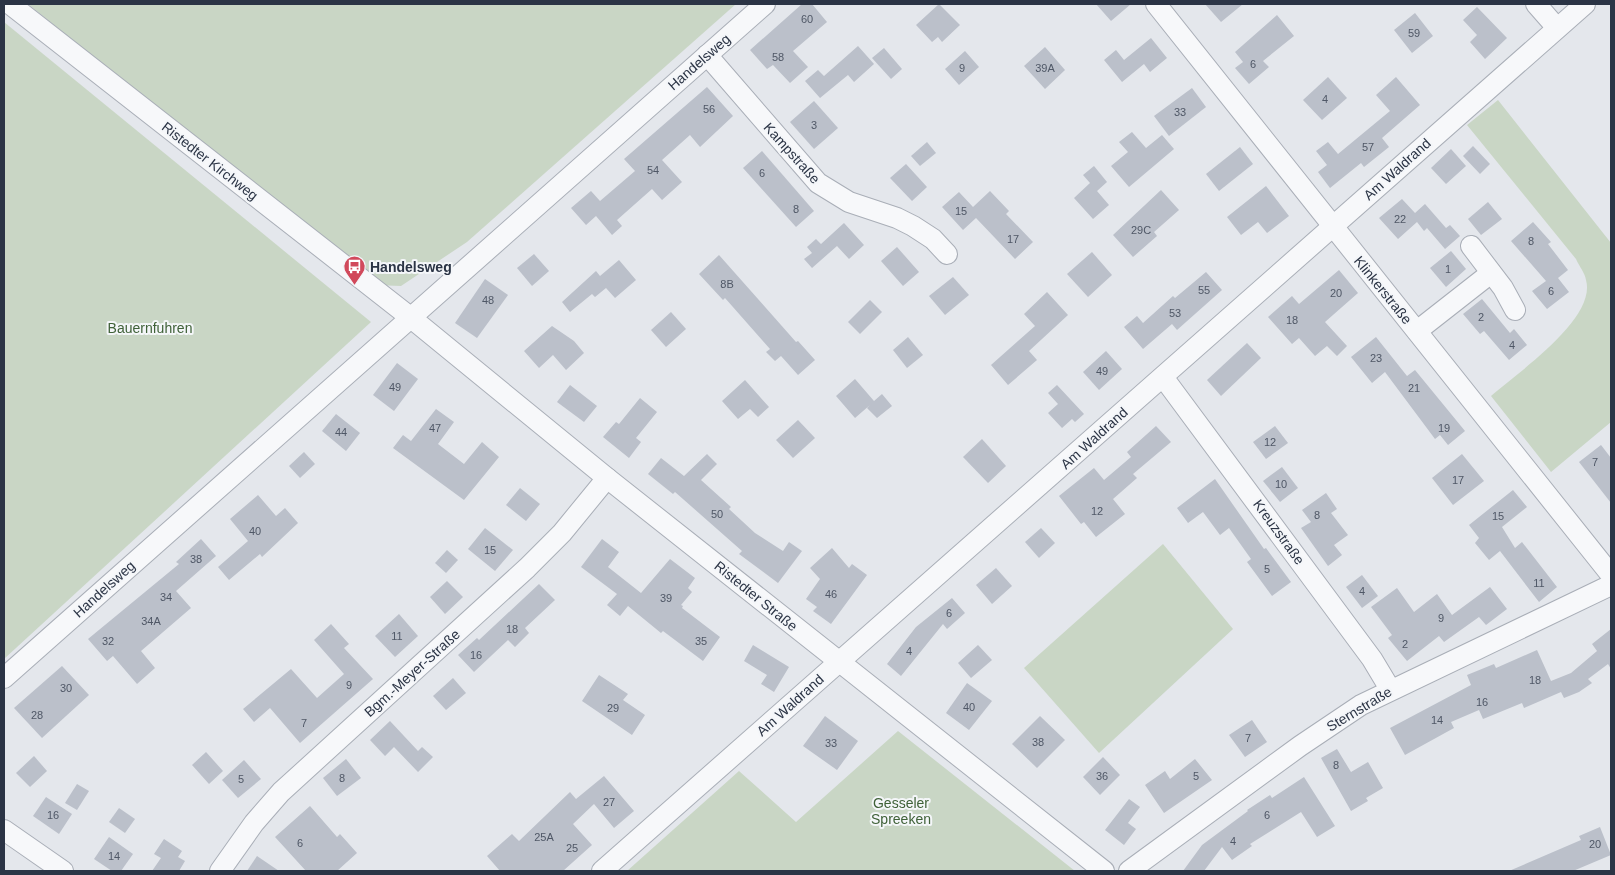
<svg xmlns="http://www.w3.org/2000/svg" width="1615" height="875" font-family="Arial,sans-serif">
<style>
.green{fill:#c9d6c5}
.building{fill:#bbc0ca}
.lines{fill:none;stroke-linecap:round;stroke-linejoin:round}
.street-casing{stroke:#a9aeb7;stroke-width:22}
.street{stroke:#f7f8fa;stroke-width:20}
.labels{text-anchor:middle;stroke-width:4;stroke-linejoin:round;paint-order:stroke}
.number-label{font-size:11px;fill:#4f5766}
.street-label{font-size:14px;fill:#2b3445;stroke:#f4f6f9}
.poi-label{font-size:14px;font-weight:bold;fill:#2b3445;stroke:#f4f6f9;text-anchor:start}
.park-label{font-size:14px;fill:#3f6138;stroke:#f4f6f9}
</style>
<rect width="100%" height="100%" fill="#e4e7ec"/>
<!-- green -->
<g class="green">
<polygon points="28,4 736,4 467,242 401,286 375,285"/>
<polygon points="4,22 371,322 4,659"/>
<path d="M1498,100L1611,243V422L1551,472L1491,396C1517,373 1597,319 1586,280C1585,273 1579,266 1576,259L1467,125Z"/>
<polygon points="1163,544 1233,629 1099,753 1024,668"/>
<polygon points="898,731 1075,871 627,871 739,771 796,822"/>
</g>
<!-- building -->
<g class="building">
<polygon points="802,4 812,4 827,22 793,51 808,67 790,83 773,65 767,69 750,50"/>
<polygon points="939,4 960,25 942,42 938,37 932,42 916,25"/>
<polygon points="1096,4 1131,4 1111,21"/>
<polygon points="1205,4 1243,4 1221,22"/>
<polygon points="1477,7 1507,38 1485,59 1470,42 1477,35 1463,20"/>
<polygon points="1415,13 1433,36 1412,53 1394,30"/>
<polygon points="1277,15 1294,36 1263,61 1269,67 1249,84 1235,68 1243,62 1235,52"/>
<polygon points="1151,38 1167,58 1150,72 1144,64 1122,82 1104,60 1116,50 1124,60"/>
<polygon points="858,46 874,64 854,82 848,75 820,98 805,81 818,70 824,76"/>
<polygon points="1045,47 1065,70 1045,89 1024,66"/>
<polygon points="884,48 902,69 891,79 872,58"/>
<polygon points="965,51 979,67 959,85 945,69"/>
<polygon points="1328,77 1347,98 1322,120 1303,100"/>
<polygon points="1396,77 1420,105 1382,138 1389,147 1364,167 1361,163 1330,188 1318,172 1327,165 1316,151 1328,142 1338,154 1390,111 1376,95"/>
<polygon points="707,87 733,116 700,147 690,135 662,160 682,182 662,200 652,189 617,220 622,226 612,235 596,216 586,225 571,208 591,191 600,201 635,171 624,159"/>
<polygon points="1192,88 1206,107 1169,136 1154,116"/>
<polygon points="814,101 838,128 814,149 790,122"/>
<polygon points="1132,132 1146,148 1162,135 1174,149 1129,187 1111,166 1128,152 1119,142"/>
<polygon points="927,142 936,153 920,166 911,156"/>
<polygon points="1473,146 1490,164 1480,174 1463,156"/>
<polygon points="1240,147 1253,164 1219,191 1206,174"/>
<polygon points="1451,149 1466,166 1446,184 1431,168"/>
<polygon points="762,151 814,211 796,227 743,168"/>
<polygon points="906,164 927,187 912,201 890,178"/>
<polygon points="1094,166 1107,182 1097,191 1109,205 1093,219 1074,198 1090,183 1083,175"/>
<polygon points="1266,186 1289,216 1267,233 1258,222 1241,235 1227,217"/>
<polygon points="1161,190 1179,210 1154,232 1157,236 1133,257 1113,235"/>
<polygon points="990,191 1009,211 1006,214 1033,242 1015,259 976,218 963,230 942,207 959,192 973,207"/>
<polygon points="1402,199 1415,213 1425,204 1446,228 1450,225 1460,236 1445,249 1427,228 1424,231 1417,222 1398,239 1379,218"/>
<polygon points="1488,202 1502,219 1481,235 1468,219"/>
<polygon points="1533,222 1551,242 1548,244 1568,270 1558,278 1569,292 1547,309 1532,291 1546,281 1511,241"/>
<polygon points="844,223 864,245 849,259 837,246 812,268 804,259 812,253 807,247 816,239 821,244"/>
<polygon points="897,247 919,272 903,286 881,261"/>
<polygon points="1451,251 1466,269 1446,287 1430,268"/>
<polygon points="1092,252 1112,275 1088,297 1067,274"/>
<polygon points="534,254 549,271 532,286 517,268"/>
<polygon points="719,255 796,342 798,341 815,360 798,375 781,356 775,361 766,352 770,349 725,298 723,300 699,274"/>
<polygon points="619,260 636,280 615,298 606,288 595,297 592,294 570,312 562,302 596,271 600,276"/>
<polygon points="1339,270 1358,293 1325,322 1347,346 1337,356 1327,346 1315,356 1299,338 1292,344 1268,317 1292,296 1299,304"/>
<polygon points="1206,272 1222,290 1177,330 1172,324 1143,349 1124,327 1137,316 1143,323 1173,296 1175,298"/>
<polygon points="953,277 969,295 945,315 929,296"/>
<polygon points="485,279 508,295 477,338 455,323"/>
<polygon points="1047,292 1068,315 1029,351 1037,360 1008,385 991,365 1035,326 1024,314"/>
<polygon points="1482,299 1510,333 1514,329 1527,345 1509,360 1484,331 1480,334 1463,314"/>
<polygon points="870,300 882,312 860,334 848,322"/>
<polygon points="671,312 686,329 666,347 651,330"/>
<polygon points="552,326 574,341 584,353 566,370 553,355 539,368 524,351"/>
<polygon points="908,337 923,355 907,368 893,350"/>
<polygon points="1376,337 1407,376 1415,370 1465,431 1448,445 1440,435 1435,439 1385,372 1372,383 1351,357"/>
<polygon points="1247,343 1261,358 1221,396 1207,380"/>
<polygon points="1106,351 1122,369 1099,390 1083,372"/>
<polygon points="397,363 418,379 394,411 373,395"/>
<polygon points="855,379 874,401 882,394 892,406 877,418 867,408 870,405 855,418 836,396"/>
<polygon points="745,380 769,407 758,417 750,409 738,419 722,401"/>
<polygon points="570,385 597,406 584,422 557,402"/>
<polygon points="1057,385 1084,414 1075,422 1072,419 1062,428 1048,413 1058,404 1048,393"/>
<polygon points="640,398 657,412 636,438 641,442 629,458 603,437 616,422 619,424"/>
<polygon points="436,409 454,422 438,444 464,464 482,442 499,457 464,500 393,448 403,435 411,441"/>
<polygon points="336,414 360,433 346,451 322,431"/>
<polygon points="798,420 815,438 793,458 776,440"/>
<polygon points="1156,426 1171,442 1133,474 1137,478 1113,499 1125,514 1096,537 1084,522 1081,524 1059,496 1094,468 1104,480 1131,457 1127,452"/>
<polygon points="1275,426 1288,443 1266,459 1253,442"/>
<polygon points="982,439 1006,466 988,483 963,457"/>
<polygon points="1601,445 1611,458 1611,503 1579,462"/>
<polygon points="304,452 315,464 300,478 289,466"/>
<polygon points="707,454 717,464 701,480 731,507 729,509 755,533 783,551 789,542 802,551 778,583 739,554 742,551 675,492 673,494 648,474 661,458 684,476"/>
<polygon points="1462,454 1484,481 1453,505 1432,478"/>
<polygon points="1282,467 1298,488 1280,502 1263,481"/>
<polygon points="1215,479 1264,549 1266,548 1291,582 1272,596 1247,562 1251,559 1229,528 1220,535 1203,512 1188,523 1177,508"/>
<polygon points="520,488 540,504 526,521 506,505"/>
<polygon points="1513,490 1527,507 1502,527 1515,548 1522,542 1557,587 1539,602 1500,551 1489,560 1475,543 1479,538 1469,525"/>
<polygon points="1326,493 1337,509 1331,513 1348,535 1334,545 1342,555 1328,566 1301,528 1311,522 1302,510"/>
<polygon points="258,495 276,516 285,508 298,523 262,557 260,554 229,580 218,567 248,541 230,519"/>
<polygon points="485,528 513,550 495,571 468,549"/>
<polygon points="1041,528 1055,543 1039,558 1025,542"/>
<polygon points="201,539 216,556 176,591 191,608 141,651 155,668 137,684 113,656 107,661 88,639 179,564 176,562"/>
<polygon points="602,539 619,552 608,567 641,593 670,559 695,578 688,588 692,592 681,605 683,606 682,608 720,637 703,661 663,631 661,633 628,606 620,616 607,605 617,594 581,567"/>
<polygon points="832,548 849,568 852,564 867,575 831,624 813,611 817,607 806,599 820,579 810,568"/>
<polygon points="447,550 458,560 446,573 435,563"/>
<polygon points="996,568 1012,586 992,604 976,585"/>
<polygon points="1362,575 1378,596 1362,608 1346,587"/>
<polygon points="447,581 463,597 445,614 430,597"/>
<polygon points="539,584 555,600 525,628 529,633 515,647 508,640 474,672 458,655 477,638 479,640"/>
<polygon points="1490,587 1507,609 1486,625 1479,617 1444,642 1439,636 1407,661 1388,638 1392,635 1371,607 1397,588 1414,612 1437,594 1452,615"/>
<polygon points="952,598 965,613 947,629 943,624 901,676 887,664 916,627"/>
<polygon points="399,614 418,636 395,657 375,636"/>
<polygon points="331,624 349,644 344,648 373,679 300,743 270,708 254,722 243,709 291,669 317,698 344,674 314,640"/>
<polygon points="1611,629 1611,669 1608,664 1588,679 1592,683 1579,692 1564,698 1561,692 1524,708 1522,703 1483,719 1479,710 1451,722 1454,728 1405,755 1390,728 1471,685 1467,675 1494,664 1496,668 1537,650 1551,681 1571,673 1597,651 1592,644"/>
<polygon points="753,645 789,667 774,692 761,684 767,675 744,661"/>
<polygon points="978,645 992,660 971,678 958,663"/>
<polygon points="62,666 89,695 42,738 14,708"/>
<polygon points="599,675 628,694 623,700 645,715 632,735 582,701"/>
<polygon points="453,678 466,693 446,710 433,696"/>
<polygon points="967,683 992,701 969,730 946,713"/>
<polygon points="825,716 858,741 837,770 803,746"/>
<polygon points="1040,716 1065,740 1037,768 1012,744"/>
<polygon points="1252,720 1267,742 1245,757 1229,735"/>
<polygon points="390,721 418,751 422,747 433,757 418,772 394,747 385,756 370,740"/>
<polygon points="1337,749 1351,772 1368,762 1383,788 1366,798 1368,801 1351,811 1321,758"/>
<polygon points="206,752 223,771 209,784 192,765"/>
<polygon points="34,756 47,771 30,787 16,773"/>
<polygon points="1103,757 1120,775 1100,795 1083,777"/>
<polygon points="346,759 361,778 337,796 323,778"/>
<polygon points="1195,759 1212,780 1164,813 1145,785 1165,771 1170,779"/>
<polygon points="244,760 261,779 238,798 222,780"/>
<polygon points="604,776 634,811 614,828 594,804 573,824 592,845 563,871 500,871 487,856 512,834 519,841 570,792 576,799"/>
<polygon points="1304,777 1335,826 1317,837 1301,812 1250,844 1252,846 1232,860 1222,847 1204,871 1183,871 1202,845 1248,811 1247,810 1270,795 1272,798"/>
<polygon points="77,784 89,791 77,810 65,803"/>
<polygon points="46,797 72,814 59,834 33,816"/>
<polygon points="1129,799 1140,807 1128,823 1136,829 1124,845 1105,830"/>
<polygon points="310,806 337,837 340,834 357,853 337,871 306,871 275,837"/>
<polygon points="119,808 135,819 125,833 109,822"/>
<polygon points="1600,827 1611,855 1573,871 1509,871 1581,840 1579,836"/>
<polygon points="109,837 133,854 121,871 112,871 94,859"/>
<polygon points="164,839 182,851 178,857 185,861 179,871 152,871 161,858 154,854"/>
<polygon points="257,856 279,871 247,871"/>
</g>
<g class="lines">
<defs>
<g id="street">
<polyline points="10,4 410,317 607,478 1104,871"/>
<polyline points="1156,4 1611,575"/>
<polyline points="1536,4 1557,28"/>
<polyline points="707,55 818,183 849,202 897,218 913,226 933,239 947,254"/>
<polyline points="1471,246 1503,288 1515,310"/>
<polyline points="1417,331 1491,273"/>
<polyline points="1163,377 1372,659 1390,689"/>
<polyline points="4,678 765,4"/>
<polyline points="4,830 63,871"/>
<polyline points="220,871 254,823 281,792 527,568 562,533 607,478"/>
<polyline points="602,871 1585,4"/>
<polyline points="1129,871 1300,746 1361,705 1611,585"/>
</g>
</defs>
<!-- street casing -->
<use href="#street" class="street-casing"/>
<!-- street -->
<use href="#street" class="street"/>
</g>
<!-- icons -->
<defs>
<symbol id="bus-pin" viewBox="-11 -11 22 30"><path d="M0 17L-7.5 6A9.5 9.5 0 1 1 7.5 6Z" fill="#d1495b" stroke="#f4f6f9"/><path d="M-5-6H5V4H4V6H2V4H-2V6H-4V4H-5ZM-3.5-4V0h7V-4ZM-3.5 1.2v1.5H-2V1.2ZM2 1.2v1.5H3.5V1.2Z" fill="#fff"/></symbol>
</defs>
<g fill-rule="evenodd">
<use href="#bus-pin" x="342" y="254" width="25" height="34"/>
</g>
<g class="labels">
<!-- number labels -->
<g class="number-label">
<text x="807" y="23">60</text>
<text x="1414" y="37">59</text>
<text x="778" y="61">58</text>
<text x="1253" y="68">6</text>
<text x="962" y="72">9</text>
<text x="1045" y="72">39A</text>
<text x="1325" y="103">4</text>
<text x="709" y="113">56</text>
<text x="1180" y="116">33</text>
<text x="814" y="129">3</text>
<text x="1368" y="151">57</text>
<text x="653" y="174">54</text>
<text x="762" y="177">6</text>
<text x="796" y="213">8</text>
<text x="961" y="215">15</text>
<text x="1400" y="223">22</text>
<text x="1141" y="234">29C</text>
<text x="1013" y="243">17</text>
<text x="1531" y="245">8</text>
<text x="1448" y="273">1</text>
<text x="727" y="288">8B</text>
<text x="1204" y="294">55</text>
<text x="1551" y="295">6</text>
<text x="1336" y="297">20</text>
<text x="488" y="304">48</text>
<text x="1175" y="317">53</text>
<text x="1481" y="321">2</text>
<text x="1292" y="324">18</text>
<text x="1512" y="349">4</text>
<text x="1376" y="362">23</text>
<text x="1102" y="375">49</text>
<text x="395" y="391">49</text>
<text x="1414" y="392">21</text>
<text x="435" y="432">47</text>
<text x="1444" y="432">19</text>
<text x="341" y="436">44</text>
<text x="1270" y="446">12</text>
<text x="1595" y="466">7</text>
<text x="1458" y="484">17</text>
<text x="1281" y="488">10</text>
<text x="1097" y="515">12</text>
<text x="717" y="518">50</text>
<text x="1317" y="519">8</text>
<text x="1498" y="520">15</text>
<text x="255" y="535">40</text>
<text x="490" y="554">15</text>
<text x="196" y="563">38</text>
<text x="1267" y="573">5</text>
<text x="1539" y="587">11</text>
<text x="1362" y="595">4</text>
<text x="831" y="598">46</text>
<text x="166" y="601">34</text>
<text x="666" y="602">39</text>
<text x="949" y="617">6</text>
<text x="1441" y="622">9</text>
<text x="151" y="625">34A</text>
<text x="512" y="633">18</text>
<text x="397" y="640">11</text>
<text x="108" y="645">32</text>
<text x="701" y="645">35</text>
<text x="1405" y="648">2</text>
<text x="909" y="655">4</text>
<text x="476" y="659">16</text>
<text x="1535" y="684">18</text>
<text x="349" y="689">9</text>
<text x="66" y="692">30</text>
<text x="1482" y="706">16</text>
<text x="969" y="711">40</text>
<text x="613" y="712">29</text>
<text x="37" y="719">28</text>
<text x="1437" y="724">14</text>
<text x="304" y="727">7</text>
<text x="1248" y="742">7</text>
<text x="1038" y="746">38</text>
<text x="831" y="747">33</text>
<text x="1336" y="769">8</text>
<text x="1102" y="780">36</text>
<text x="1196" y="780">5</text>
<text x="342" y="782">8</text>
<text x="241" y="783">5</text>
<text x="609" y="806">27</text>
<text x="53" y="819">16</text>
<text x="1267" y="819">6</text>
<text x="544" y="841">25A</text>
<text x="1233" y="845">4</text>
<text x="300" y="847">6</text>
<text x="1595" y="848">20</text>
<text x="572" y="852">25</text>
<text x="114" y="860">14</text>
</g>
<!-- street labels -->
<g class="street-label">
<text transform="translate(699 62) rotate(-41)" y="5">Handelsweg</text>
<text transform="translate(792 153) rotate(48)" y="5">Kampstraße</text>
<text transform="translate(210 161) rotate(38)" y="5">Ristedter Kirchweg</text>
<text transform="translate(1397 169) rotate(-42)" y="5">Am Waldrand</text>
<text transform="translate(1383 290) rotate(51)" y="5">Klinkerstraße</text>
<text transform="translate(1094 438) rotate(-42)" y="5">Am Waldrand</text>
<text transform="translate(1279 532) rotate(54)" y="5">Kreuzstraße</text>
<text transform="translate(104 589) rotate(-42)" y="5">Handelsweg</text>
<text transform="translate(756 596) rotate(39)" y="5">Ristedter Straße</text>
<text transform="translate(412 673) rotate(-42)" y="5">Bgm.-Meyer-Straße</text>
<text transform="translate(790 705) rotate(-42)" y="5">Am Waldrand</text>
<text transform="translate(1359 709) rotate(-31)" y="5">Sternstraße</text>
</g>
<!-- poi labels -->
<g class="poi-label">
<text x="370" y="272">Handelsweg</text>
</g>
<!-- park labels -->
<g class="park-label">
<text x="150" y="333">Bauernfuhren</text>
<text x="901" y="808">Gesseler<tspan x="901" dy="16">Spreeken</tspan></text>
</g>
</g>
<!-- border -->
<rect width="1615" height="875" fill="none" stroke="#2b3445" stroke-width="10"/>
</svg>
